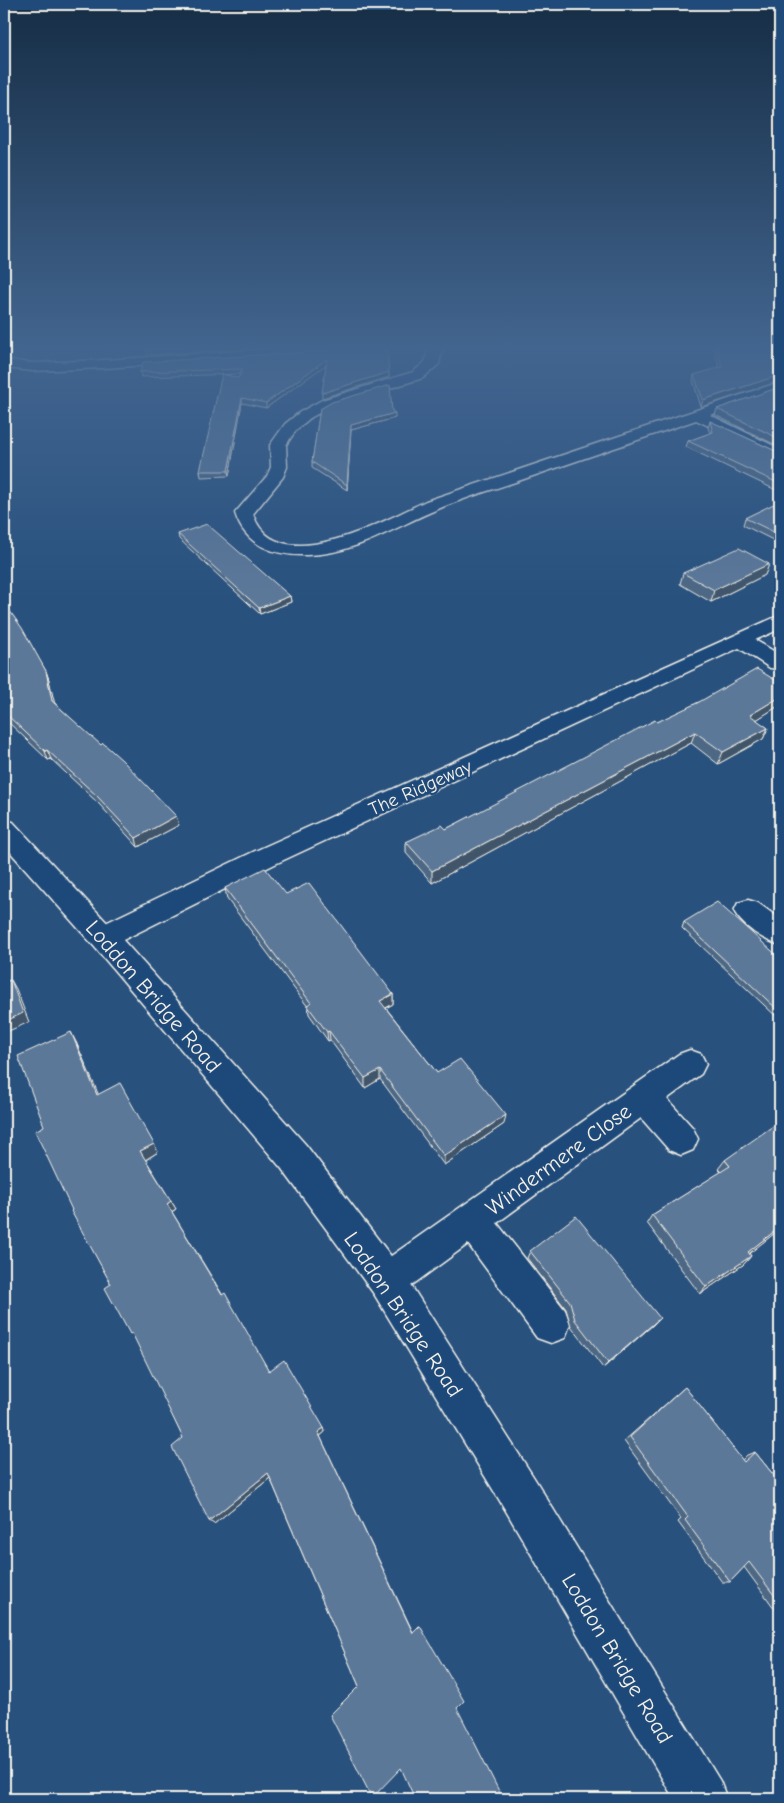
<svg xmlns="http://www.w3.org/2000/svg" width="784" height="1803" font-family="'Comic Neue',sans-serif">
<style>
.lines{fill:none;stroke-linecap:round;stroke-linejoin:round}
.minor-casing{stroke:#f4f1e8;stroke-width:3}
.tertiary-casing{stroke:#f4f1e8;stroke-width:3}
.minor{fill:#1f4a7a;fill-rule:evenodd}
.tertiary{fill:#1f4a7a;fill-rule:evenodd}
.wall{fill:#4e6784;stroke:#f4f1e8}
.shaded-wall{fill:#40546b;stroke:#f4f1e8}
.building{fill:#5b7899;stroke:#f4f1e8}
.labels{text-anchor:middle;stroke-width:4.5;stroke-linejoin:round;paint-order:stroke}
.street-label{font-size:19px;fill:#f4f1e8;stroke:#1f4a7a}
.near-street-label{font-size:22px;fill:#f4f1e8;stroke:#1f4a7a}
</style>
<rect width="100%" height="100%" fill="#28517e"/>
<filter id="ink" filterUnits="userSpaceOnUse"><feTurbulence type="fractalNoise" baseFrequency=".02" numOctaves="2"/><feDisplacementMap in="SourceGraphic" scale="10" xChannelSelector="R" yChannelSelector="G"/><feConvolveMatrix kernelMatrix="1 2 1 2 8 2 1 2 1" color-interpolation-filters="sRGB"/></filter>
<g filter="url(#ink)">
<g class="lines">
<defs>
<g id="minor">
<polygon points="322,346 355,346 353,349 326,354 103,368 33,371 4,368 4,360 33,363 103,360"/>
<path d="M429,346H443L439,364L423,378L332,406L310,418L296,430L286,445L287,467L283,477L253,514C276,582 386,520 426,501L780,382V391L710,415L780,449V460L696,420C639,440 581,459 524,479C495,489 466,497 438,509C394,527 356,554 307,555C275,556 245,546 235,513L267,476L271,467L270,445L285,424L300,412L322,400L413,372L425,362Z"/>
<polygon points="780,615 780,629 755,640 780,655 780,669 770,668 739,648 273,865 113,945 103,948 93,945 89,937 93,929 255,851"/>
<path d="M748,900L758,903L780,919V945C764,941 742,926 734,911L738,903Z"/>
<polygon points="690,1050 701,1054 706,1064 701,1074 667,1099 693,1128 698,1139 693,1150 681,1155 669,1150 641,1118 497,1223 565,1310 570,1324 565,1338 551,1343 537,1338 468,1244 400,1294 387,1300 374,1294 368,1281 374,1268 679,1054"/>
</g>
<g id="tertiary">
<polygon points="6,346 23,346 4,357 4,347"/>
<polygon points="4,820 13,822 113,929 306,1145 400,1268 536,1481 720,1781 727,1799 674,1799 506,1511 374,1294 282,1169 93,945 4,845"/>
</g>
</defs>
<!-- minor casing -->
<use href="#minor" class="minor-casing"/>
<!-- tertiary casing -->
<use href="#tertiary" class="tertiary-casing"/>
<!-- minor -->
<use href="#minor" class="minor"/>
<!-- tertiary -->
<use href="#tertiary" class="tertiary"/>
</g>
<!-- wall -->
<g class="wall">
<polygon points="107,346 290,346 147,355 146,350 147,346 108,349"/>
<polygon points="713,346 780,346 701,407 693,381 694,375 719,368"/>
<polygon points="326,351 389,372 389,377 322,398 326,364 266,408 242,403 229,476 201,477 200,471 240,374 141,377 140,372"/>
<polygon points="780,387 780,447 715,415 717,409"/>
<polygon points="320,409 392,411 395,418 351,430 347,490 312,468 312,462"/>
<polygon points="710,421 780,453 780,492 686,447 688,441 710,433 708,428"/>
<polygon points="780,501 780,538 775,541 743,525 745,518"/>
<polygon points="178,534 290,596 291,602 260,614 179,539"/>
<polygon points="769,564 765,575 711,602 680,584 683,573"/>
<polygon points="4,603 46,671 49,680 54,702 179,825 138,847 99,804 51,759 48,760 5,719 4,715"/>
<polygon points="699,702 780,705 756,720 768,728 763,739 718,764 691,743 432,883 406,853 406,842 446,829"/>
<polygon points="225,888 286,894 393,994 393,1004 386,1008 437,1073 504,1124 444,1165 380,1079 365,1088 330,1040 328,1041 309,1014 308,1007 227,899"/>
<polygon points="684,922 780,958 780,1020 682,928"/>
<polygon points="76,1042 98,1095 154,1144 158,1152 146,1160 176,1209 172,1212 269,1371 324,1428 325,1432 320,1436 413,1632 419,1626 420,1626 401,1768 330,1715 359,1686 270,1478 214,1524 183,1438 111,1284 72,1210"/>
<polygon points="725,1160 780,1229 749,1253 751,1256 744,1264 700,1294 647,1223 652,1215 721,1172 718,1169"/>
<polygon points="530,1251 654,1324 603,1368 571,1326 566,1309 527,1258"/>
<polygon points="685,1387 742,1460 747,1455 755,1452 780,1483 780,1616 744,1567 730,1582 722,1582 678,1522 681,1519 624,1441"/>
</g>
<!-- shaded-wall -->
<g class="shaded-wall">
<polygon points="327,359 327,364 266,408 266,403"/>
<polygon points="389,372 389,377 322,398 322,393"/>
<polygon points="780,375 780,381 701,407 703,400"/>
<polygon points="242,398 242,403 229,476 228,471"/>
<polygon points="395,413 395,418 351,430 347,490 351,425"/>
<polygon points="780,532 780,538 775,541 778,534"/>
<polygon points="769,564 765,575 711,602 714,590"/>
<polygon points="290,596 291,602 260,614 259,608"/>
<polygon points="46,671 49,680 56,709 52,701"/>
<polygon points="780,697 780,705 745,727 750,715"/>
<polygon points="768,728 763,739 718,764 723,752"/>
<polygon points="695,732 691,743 432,883 432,871"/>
<polygon points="47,750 51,759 48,760 45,751"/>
<polygon points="176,816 179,825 138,847 136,838"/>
<polygon points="11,980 16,989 29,1022 4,1033 4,1022"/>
<polygon points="393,994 393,1004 380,1011 380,1001"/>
<polygon points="329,1031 330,1040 328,1041 327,1032"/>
<polygon points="71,1032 76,1042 103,1105 97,1095"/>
<polygon points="380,1070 380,1079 365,1088 365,1078"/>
<polygon points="506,1115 504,1124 444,1165 444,1156"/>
<polygon points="154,1144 158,1152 145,1160 140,1151"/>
<polygon points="171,1201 176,1209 171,1212 167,1204"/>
<polygon points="780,1227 780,1229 741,1260 748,1252"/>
<polygon points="751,1256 744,1264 700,1294 706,1287"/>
<polygon points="660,1318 654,1324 603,1368 608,1363"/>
<polygon points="324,1428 325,1432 320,1436 318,1432"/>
<polygon points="268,1473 271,1477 214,1524 209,1521"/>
</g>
<!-- building -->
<g class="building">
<polygon points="147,346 211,346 146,350"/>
<polygon points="351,346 387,346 389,372 322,393 327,359 266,403 242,398 228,471 200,471 222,374 238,378 243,369 140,372 143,362 326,351"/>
<polygon points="716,346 780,346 780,375 703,400 694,375 722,367"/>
<polygon points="390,385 392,411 395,413 351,425 347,485 312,462 320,409 332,402"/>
<polygon points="780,387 780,439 717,409"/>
<polygon points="710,421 780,453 780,484 688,441 713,432"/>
<polygon points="780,501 780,532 778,534 745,518"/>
<polygon points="207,524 290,596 259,608 178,534"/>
<polygon points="739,548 769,564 714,590 683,573"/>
<polygon points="4,603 22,628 46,671 52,701 101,745 103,743 122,760 176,816 136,838 96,795 47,750 45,751 4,712"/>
<polygon points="757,669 780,683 780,697 750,715 768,728 723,752 695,732 432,871 406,842 442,825 446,829 655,720 657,722 699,702"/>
<polygon points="265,868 286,894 309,883 393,994 380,1001 437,1073 460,1059 506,1115 444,1156 380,1070 365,1078 329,1031 327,1032 307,1005 311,1003 225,888"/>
<polygon points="717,902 780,958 780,1012 684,922"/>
<polygon points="4,973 8,981 11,980 23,1013 4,1022"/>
<polygon points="71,1032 97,1095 120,1083 154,1144 140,1151 171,1201 167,1204 222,1295 225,1293 269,1371 284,1360 324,1428 318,1432 413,1633 420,1626 464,1701 457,1708 503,1799 415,1799 401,1768 372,1798 330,1715 359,1686 268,1473 209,1521 172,1447 183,1438 132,1333 130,1334 105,1288 111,1284 71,1211 72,1210 35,1131 44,1126 18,1056"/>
<polygon points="773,1126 780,1134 780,1227 748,1252 751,1256 706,1287 652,1215 730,1166 725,1160"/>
<polygon points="576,1216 660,1318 608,1363 575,1320 570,1302 530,1251"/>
<polygon points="685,1387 744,1462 755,1452 780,1483 780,1603 749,1562 730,1582 685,1520 688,1517 630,1437"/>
</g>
</g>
<!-- sky -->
<linearGradient id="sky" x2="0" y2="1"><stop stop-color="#162d45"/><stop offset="0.58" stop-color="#42658f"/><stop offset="1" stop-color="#42658f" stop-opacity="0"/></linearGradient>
<rect width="784" height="599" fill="url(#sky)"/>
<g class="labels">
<!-- street labels -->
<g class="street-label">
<text transform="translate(420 787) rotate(-24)" y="7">The Ridgeway</text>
</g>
<!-- near-street labels -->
<g class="near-street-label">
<text transform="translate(154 996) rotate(49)" y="8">Loddon Bridge Road</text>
<text transform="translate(558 1159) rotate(-36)" y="8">Windermere Close</text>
<text transform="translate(404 1314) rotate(56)" y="8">Loddon Bridge Road</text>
<text transform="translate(618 1658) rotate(59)" y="8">Loddon Bridge Road</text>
</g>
</g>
<!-- margin -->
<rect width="784" height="1803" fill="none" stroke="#1f4a7a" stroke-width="20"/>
<rect x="10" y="10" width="764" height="1783" fill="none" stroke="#f4f1e8" stroke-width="2" filter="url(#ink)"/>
</svg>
